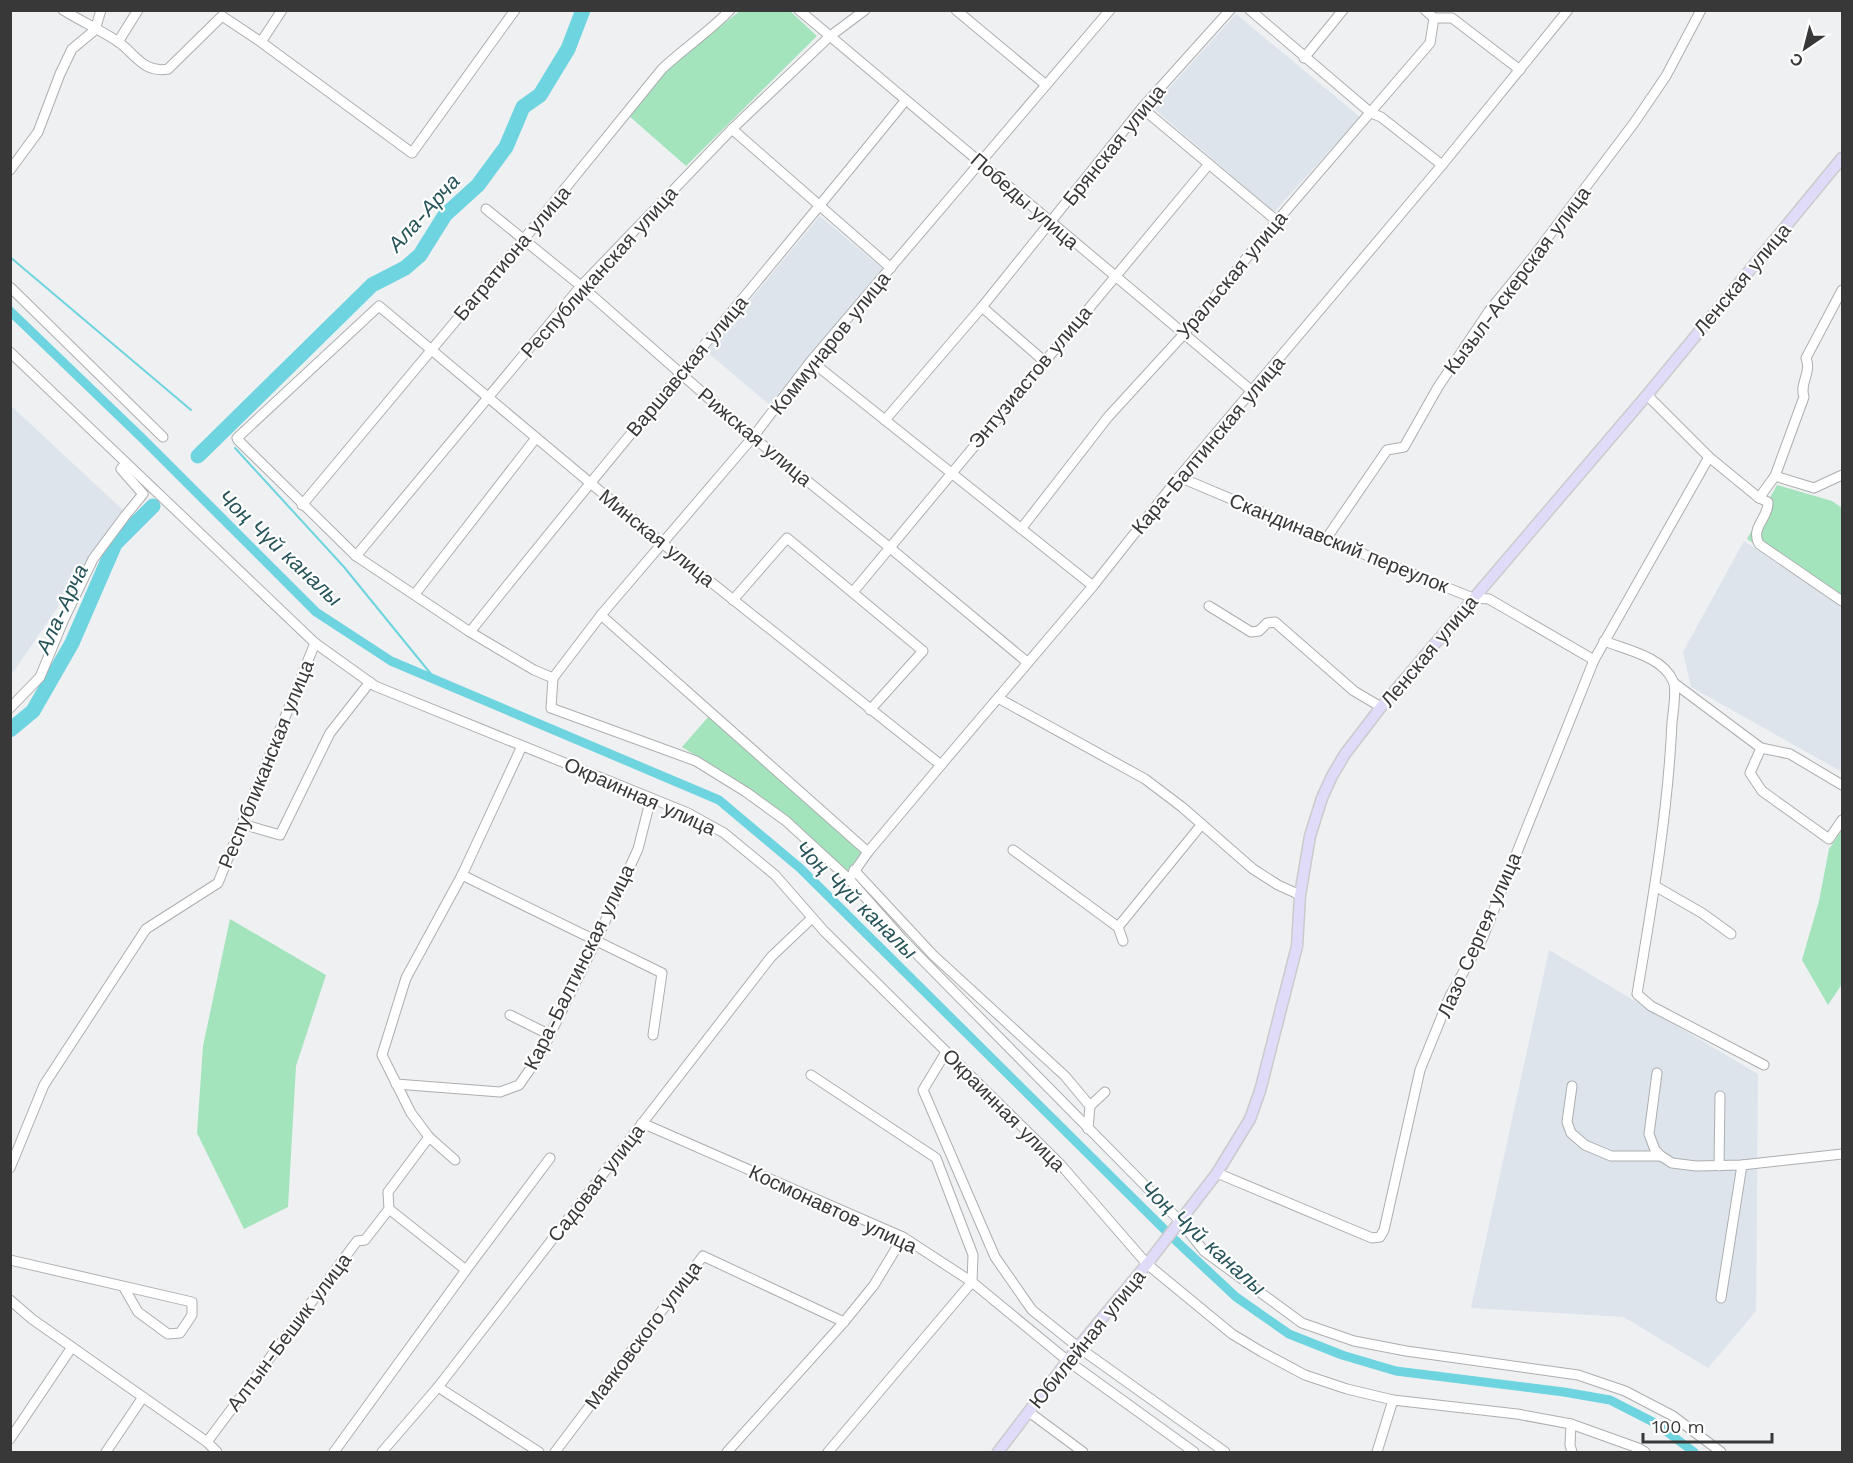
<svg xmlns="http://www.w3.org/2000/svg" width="1853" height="1463" font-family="'Work Sans',sans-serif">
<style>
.built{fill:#dde4eb}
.green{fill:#a3e4bd}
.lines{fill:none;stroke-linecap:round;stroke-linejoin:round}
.stream{stroke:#6ed4df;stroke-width:2}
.canal{stroke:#6ed4df;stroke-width:9}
.river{stroke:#6ed4df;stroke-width:15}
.minor-casing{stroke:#acaeb0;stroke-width:11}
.major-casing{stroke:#cbcbcc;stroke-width:13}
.minor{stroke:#fff;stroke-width:9}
.major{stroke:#dfdbf9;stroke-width:10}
.labels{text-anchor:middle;stroke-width:4.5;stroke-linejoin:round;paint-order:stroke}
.street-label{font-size:20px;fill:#383839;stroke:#fff}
.water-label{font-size:21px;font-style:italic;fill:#265459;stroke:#fff}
</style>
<rect width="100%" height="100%" fill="#eef0f2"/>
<!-- built -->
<g class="built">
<polygon points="1236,14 1360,117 1274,212 1152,107"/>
<polygon points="820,216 883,269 770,405 707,352"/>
<polygon points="10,405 124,511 11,675 10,675"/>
<polygon points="1744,541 1842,607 1842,772 1691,687 1683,652"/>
<polygon points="1549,950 1758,1074 1756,1311 1708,1368 1624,1317 1471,1308"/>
</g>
<!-- green -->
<g class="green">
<polygon points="740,11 790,11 817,36 686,166 628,115 670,65"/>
<polygon points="1777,485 1832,501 1842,508 1842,603 1747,539"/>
<polygon points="709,716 862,852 847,871 789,817 746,787 682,747"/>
<polygon points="1842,830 1842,984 1828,1005 1802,960 1819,901 1829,849"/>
<polygon points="230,919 326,975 296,1066 288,1207 244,1229 197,1133 203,1046"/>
</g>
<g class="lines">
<!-- stream -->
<g class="stream">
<polyline points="10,257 191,410"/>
<polyline points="235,448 344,567 435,679"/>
</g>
<!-- canal -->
<polyline class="canal" points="10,311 143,439 316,612 391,661 719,800 800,868 1174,1239 1236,1297 1289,1334 1342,1355 1396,1371 1564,1392 1610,1400 1655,1423 1694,1452"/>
<!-- river -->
<g class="river">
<polyline points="198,456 372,285 405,268 420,255 445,215 478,185 506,147 523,107 540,95 568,49 583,10"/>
<polyline points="10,730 33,711 72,643 115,544 153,506"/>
</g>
<defs>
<g id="minor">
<path d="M63,10C81,21 100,30 117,41C134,52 143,74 168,69L222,16L261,42L412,153L515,10"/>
<polyline points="799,10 1252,391"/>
<polyline points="956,10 1046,85"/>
<polyline points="1250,10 1371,113 1381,117 1442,165"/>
<polyline points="1425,10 1434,18 1452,18 1520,70"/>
<polyline points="118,42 138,10"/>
<polyline points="261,42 282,10"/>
<polyline points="1304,58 1343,10"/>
<polyline points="1142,108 1277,221"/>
<polyline points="732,129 891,268"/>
<polyline points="10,170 38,132 60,74 72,49 95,30 101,10"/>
<polyline points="486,209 581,286 753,437 889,547 1027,662"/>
<polyline points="10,287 163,437"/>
<polyline points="982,307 1044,361"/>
<polyline points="10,352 315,643 375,686 688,813 724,833 775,875 824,931 1061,1165 1147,1264 1232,1334 1262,1352 1305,1375 1347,1389 1393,1400"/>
<polyline points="811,361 1093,586"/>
<path d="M1647,395L1709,457L1759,498L1775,476L1804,397C1799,383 1812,373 1806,358L1842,290"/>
<polyline points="885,420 982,307 1142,108 1230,10"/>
<polyline points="1775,476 1814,488 1842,475"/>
<polyline points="1179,477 1326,539 1473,598 1489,599 1594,660"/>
<path d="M1759,498L1768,502C1769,518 1750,527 1759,544L1842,601"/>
<path d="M302,505L524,239L662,69C684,48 709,32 730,10"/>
<polyline points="1021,529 1108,417 1183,335 1277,221 1430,43 1434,18"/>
<polyline points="1326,539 1387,450 1404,447 1438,387 1489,311 1533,257 1634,123 1666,76 1701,10"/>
<polyline points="356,556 581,286 732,129 829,37 865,10"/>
<polyline points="853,592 1209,164"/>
<polyline points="415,594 536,438"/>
<polyline points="733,600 787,538 923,651 870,710"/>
<polyline points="1209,606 1251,632 1259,631 1267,623 1275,622 1354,691 1381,707"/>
<polyline points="601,615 868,852"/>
<path d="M470,632C612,453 761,279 905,101"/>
<path d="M1604,641C1627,650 1663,657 1673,681C1677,689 1673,713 1672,722C1668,813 1652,904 1637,994L1651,1006L1764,1065"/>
<polyline points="553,678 551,708 696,761 746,792 786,821 849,879 902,939 1180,1221 1204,1251 1302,1323 1354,1341 1406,1351 1578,1375 1625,1391 1673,1416 1721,1452"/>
<polyline points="553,678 534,670 470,632 356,556 238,440 237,438 379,306 662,543 941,765"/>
<polyline points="553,678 601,615 753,437 811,361 1110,10"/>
<polyline points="1674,683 1761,748 1790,754 1842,785"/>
<polyline points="998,698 1145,779 1182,807 1253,869 1278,885 1300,895"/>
<polyline points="10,708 40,677 64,619 93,559 125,516 143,494 121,469 126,463"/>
<polyline points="1761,748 1750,773 1762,791 1829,839 1842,820"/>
<polyline points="242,824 280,835 330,733 370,682"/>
<polyline points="1013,850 1118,927 1123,941"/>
<polyline points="854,870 933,955 1065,1076 1090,1106"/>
<polyline points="462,875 662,973 653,1035"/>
<polyline points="849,879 868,852 941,765 1093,586 1179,477 1442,165 1568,10"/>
<polyline points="1655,886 1702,913 1731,934"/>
<polyline points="1118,927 1202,824"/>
<polyline points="510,1015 550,1035"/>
<polyline points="946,1052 923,1090 995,1257 1032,1310 1078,1347 1225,1452"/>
<polyline points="1657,1073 1649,1134 1655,1150 1661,1156 1672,1163 1696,1166 1742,1165 1842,1154"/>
<polyline points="811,1075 936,1158 973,1255 972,1282 828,1452"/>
<polyline points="396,1084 500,1092 519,1085 540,1055 596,941 638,849 651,798"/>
<polyline points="1572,1086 1567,1122 1571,1133 1585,1145 1611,1156 1661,1156"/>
<polyline points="642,1123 903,1237 972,1282 1068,1361 1194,1452"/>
<polyline points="1088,1129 1090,1106 1105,1092"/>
<polyline points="455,1160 429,1137 411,1113 382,1055 406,978 462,875 522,746"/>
<polyline points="1719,1166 1720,1096"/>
<polyline points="10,1168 44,1085 146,929 218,883 315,643"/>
<polyline points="1217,1173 1372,1238 1380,1237 1384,1230 1420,1070 1450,996 1483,937 1594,660 1709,457"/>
<polyline points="389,1209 466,1270"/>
<polyline points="10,1260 192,1302 192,1315 180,1333 168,1334 138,1312 123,1286"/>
<polyline points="1721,1298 1742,1165"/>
<polyline points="10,1300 32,1319 207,1442 217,1452"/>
<polyline points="438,1387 539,1452"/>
<polyline points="1029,1412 1083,1452"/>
<polyline points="1571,1424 1570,1445 1572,1452"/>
<polyline points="10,1439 72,1347"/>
<polyline points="207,1442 357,1241 365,1240 389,1209 388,1192 429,1137"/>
<polyline points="106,1452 143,1397"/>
<polyline points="334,1452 466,1270 550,1158"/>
<polyline points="382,1452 438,1387 771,957 812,918"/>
<polyline points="555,1452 703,1256 844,1322"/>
<polyline points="727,1452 844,1322 874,1285 903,1237"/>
<polyline points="1377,1452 1393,1400 1517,1414 1571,1424 1638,1448 1645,1452"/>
</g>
<polyline id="major" points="998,1452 1078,1347 1147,1264 1217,1173 1250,1119 1260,1091 1297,946 1300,895 1310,836 1322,798 1332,776 1345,754 1381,707 1647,395 1842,158"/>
</defs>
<!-- minor casing -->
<use href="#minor" class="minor-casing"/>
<!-- major casing -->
<use href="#major" class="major-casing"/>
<!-- minor -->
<use href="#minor" class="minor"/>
<!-- major -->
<use href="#major" class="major"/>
</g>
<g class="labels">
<!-- street labels -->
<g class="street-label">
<text transform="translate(1114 145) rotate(-51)" y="7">Брянская улица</text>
<text transform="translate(1025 201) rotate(41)" y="7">Победы улица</text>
<text transform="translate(512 253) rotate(-50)" y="7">Багратиона улица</text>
<text transform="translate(599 272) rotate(-48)" y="7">Республиканская улица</text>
<text transform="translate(1232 275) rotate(-50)" y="7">Уральская улица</text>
<text transform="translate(1742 279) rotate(-50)" y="7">Ленская улица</text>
<text transform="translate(1517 280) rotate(-53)" y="7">Кызыл-Аскерская улица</text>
<text transform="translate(830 343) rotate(-51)" y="7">Коммунаров улица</text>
<text transform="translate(687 366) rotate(-50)" y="7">Варшавская улица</text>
<text transform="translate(1030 377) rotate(-50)" y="7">Энтузиастов улица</text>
<text transform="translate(755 437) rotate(40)" y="7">Рижская улица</text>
<text transform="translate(1208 445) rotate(-50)" y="7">Кара-Балтинская улица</text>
<text transform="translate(657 538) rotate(39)" y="7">Минская улица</text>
<text transform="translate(1339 543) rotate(22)" y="7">Скандинавский переулок</text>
<text transform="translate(1429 651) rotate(-50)" y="7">Ленская улица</text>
<text transform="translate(266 764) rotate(-68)" y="7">Республиканская улица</text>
<text transform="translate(640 796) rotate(24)" y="7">Окраинная улица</text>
<text transform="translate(1479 935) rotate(-66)" y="7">Лазо Сергея улица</text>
<text transform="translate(579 967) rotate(-64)" y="7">Кара-Балтинская улица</text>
<text transform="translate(1004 1110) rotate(45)" y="7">Окраинная улица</text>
<text transform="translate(596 1183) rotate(-52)" y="7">Садовая улица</text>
<text transform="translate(833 1209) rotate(25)" y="7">Космонавтов улица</text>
<text transform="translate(289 1332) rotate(-53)" y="7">Алтын-Бешик улица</text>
<text transform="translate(643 1335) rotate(-53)" y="7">Маяковского улица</text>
<text transform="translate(1087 1339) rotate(-51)" y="7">Юбилейная улица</text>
</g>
<!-- water labels -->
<g class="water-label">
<text transform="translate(424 213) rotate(-48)" y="7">Ала-Арча</text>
<text transform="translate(280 548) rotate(43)" y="7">Чоң Чүй каналы</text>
<text transform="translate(62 609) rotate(-65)" y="7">Ала-Арча</text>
<text transform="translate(856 900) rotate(44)" y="7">Чоң Чүй каналы</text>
<text transform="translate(1203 1238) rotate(42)" y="7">Чоң Чүй каналы</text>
</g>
</g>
<!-- border -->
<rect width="1853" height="1463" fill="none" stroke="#383839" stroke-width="24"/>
<!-- north arrow -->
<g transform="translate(1805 48) rotate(215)" stroke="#ffffff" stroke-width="4.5" paint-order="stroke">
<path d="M0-4.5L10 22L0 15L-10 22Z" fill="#383839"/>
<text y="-9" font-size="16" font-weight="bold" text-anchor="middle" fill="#383839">С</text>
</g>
<!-- scale -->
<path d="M1643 1433v9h129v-9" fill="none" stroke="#383839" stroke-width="3"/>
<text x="1652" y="1433" font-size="18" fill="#383839" stroke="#ffffff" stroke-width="4.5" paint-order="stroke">100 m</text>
</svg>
